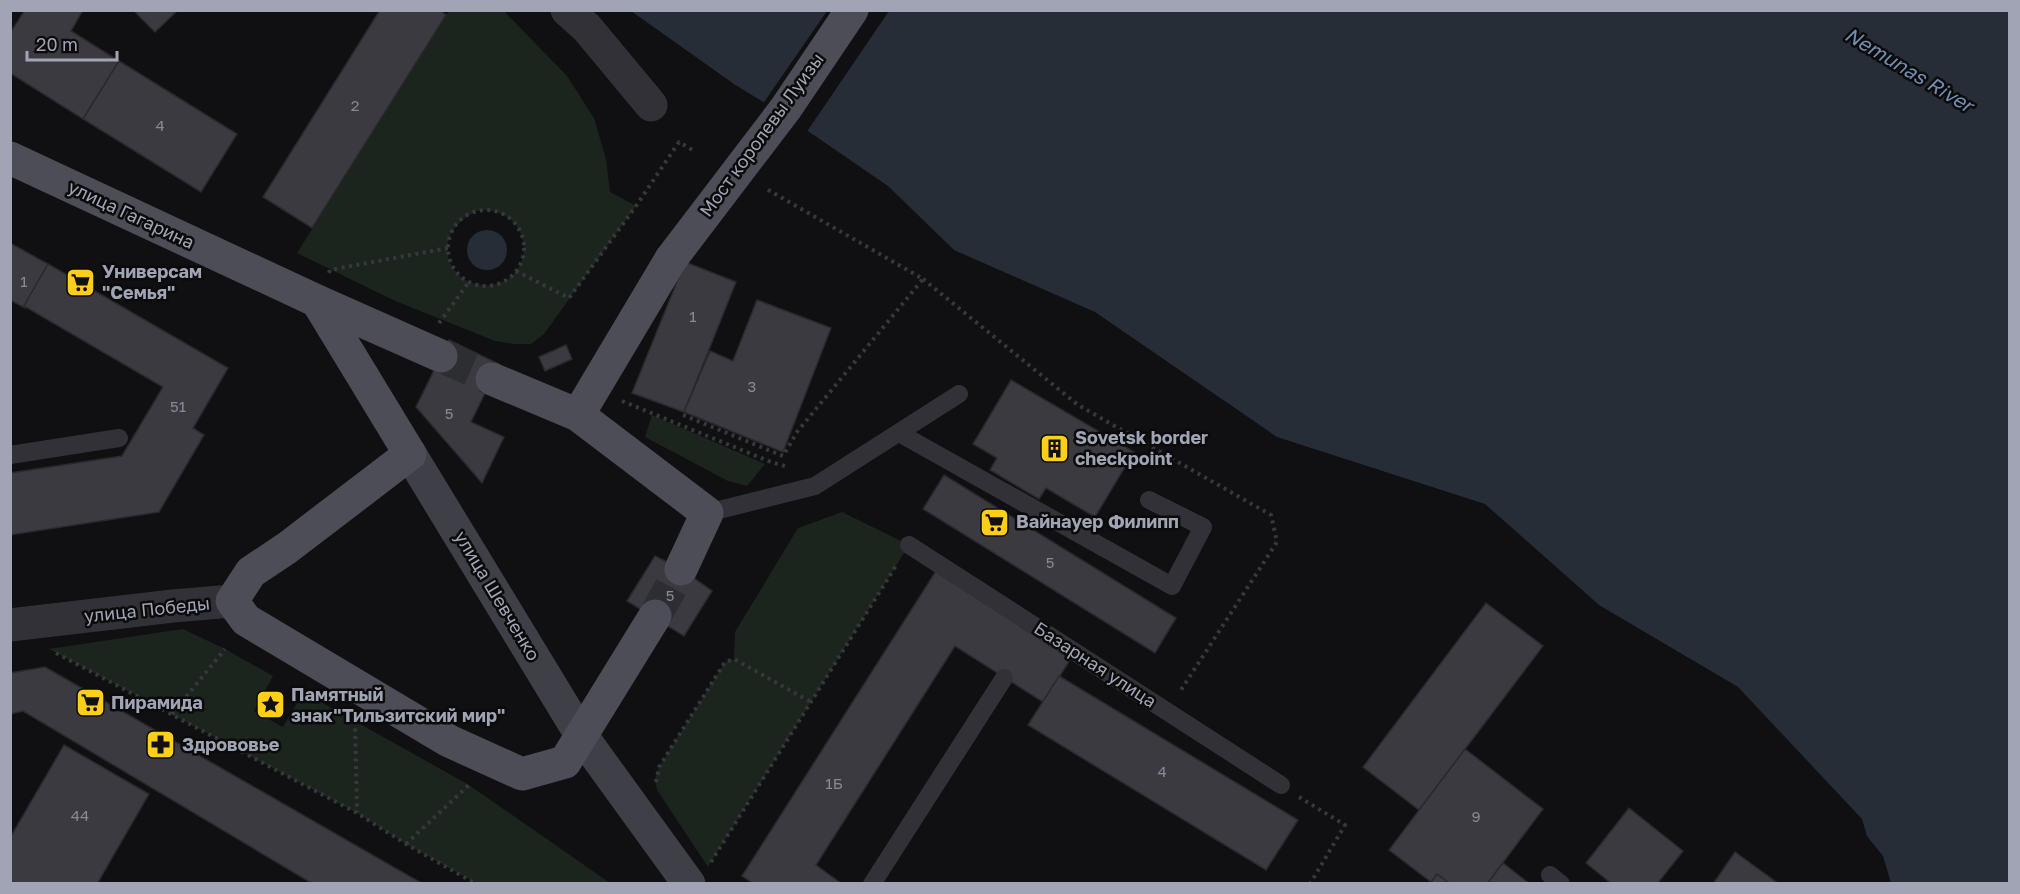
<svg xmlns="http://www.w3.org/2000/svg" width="2020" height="894" font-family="'Golos Text',sans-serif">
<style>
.green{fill:#1c241e;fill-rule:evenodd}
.water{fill:#262d36}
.pier{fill:#101012}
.building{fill:#3a3a40;stroke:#2a2a2e;stroke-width:1.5}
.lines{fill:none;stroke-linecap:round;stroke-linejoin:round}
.primary-tunnel{stroke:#2d2e32;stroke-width:33;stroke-dasharray:33 16;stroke-linecap:butt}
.path{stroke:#37383e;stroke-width:4;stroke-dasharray:3 4.5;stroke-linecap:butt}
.service{stroke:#313137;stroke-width:18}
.minor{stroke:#313137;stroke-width:33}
.secondary{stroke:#3f4047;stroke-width:33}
.primary{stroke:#4c4d56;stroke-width:33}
.primary-bridge{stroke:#4c4d56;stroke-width:33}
.labels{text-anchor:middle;stroke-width:5;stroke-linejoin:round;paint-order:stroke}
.number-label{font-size:15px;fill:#868a97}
.street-label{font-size:18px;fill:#a0a4b4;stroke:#0b0b0c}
.poi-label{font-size:18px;font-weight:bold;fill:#a0a4b4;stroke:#0b0b0c;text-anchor:start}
.water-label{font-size:20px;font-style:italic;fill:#738db2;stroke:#0b0b0c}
</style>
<rect width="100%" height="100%" fill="#101012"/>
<!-- green -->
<g class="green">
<path d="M449,11H504L567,76L594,118L606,159L610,192L636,206L544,334L531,344H514L495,341L393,300L297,253ZM480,210C537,210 536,281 490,285C479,286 467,283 459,275C435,252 451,220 480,210Z"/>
<polygon points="652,415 765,464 747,486 728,481 645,437"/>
<polygon points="842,512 909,545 708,867 657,790 655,779 659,767 725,662 734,659 735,632 798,528"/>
<polygon points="183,629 225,649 273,676 254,711 283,727 303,692 469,785 610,883 476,883 406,844 357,813 49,649"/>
</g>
<!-- water -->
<g class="water">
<polygon points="631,11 2009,11 2009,883 1891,883 1883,856 1867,836 1862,819 1738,687 1599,605 1485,504 1277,437 1095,312 954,250 888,186 786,116 734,84"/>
<circle cx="487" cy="250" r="20"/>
</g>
<!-- pier -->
<polygon class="pier" points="827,11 889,11 806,133 762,105"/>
<!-- building -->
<g class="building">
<polygon points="25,10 83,10 71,31 119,61 83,119 10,73 10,33"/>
<polygon points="139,10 178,10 155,32 136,13"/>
<polygon points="380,10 439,10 446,15 312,228 263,197"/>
<polygon points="119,61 237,134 201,192 83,119"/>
<polygon points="10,243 48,264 24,306 25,308 10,300"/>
<polygon points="685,262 736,282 684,412 632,393"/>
<polygon points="48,264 228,368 193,428 204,435 159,512 10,535 10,473 122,456 163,387 24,306"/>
<polygon points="757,300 831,328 783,452 684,412 710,351 733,361"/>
<polygon points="449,340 499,364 471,422 504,437 482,483 416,407"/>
<polygon points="566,345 572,359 545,371 539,357"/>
<polygon points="1011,380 1134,452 1095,517 1046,488 1039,499 990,470 997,458 973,444"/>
<polygon points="944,475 1176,618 1155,653 923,509"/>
<polygon points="655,556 681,569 712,591 684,636 627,601"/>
<polygon points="936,571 1072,657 1043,702 955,646 816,865 842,884 754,884 742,876"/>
<polygon points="1486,603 1543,646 1419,810 1363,767"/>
<polygon points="45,667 423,884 313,884 23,711 10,714 10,673"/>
<polygon points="1059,676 1298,820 1266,870 1028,725"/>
<polygon points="64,745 149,794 97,884 10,884 10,838"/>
<polygon points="1465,749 1543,809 1487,884 1450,884 1437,874 1431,882 1389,850"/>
<polygon points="1629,808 1683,851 1657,884 1612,884 1586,863"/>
<polygon points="1735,852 1779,884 1713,884"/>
<polygon points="1503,863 1530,884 1487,884"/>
<polygon points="1437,874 1450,884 1430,884"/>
</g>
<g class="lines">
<!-- primary-tunnel -->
<g class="primary-tunnel">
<polyline points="441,356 492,379"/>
<polyline points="655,616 681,569"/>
</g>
<!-- path -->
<g class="path">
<circle cx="486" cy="248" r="38"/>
<polyline points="516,271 569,298 636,206 679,142 696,152"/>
<polyline points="329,273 330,270 448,248"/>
<polyline points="923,279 1078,405 1271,515 1277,542 1179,693"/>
<polyline points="439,323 469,282"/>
<polyline points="622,401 771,462 788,467"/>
<polyline points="683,415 783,456 797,432 923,279 765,188"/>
<polyline points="56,653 357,813 406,844 476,884"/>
<polyline points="172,714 225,649"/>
<polyline points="355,721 357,812"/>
<polyline points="656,782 659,767 725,662 734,659 811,702"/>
<polyline points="1299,797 1345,825 1310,884"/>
<polyline points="406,844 469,785"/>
<polyline points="711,862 897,564"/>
</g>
<!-- service -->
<g class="service">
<polyline points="899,433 1172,586 1203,527 1149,500"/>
<polyline points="10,455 119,438"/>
<polyline points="707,513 815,486 959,394"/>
<polyline points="909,545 1281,785"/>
<polyline points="1550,875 1561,884"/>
<polyline points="872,884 1004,678"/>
</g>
<!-- minor -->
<g class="minor">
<polyline points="567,10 587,28 651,105"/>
<polyline points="10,625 173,606 232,601"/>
</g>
<!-- secondary -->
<polyline class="secondary" points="410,454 581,735 689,884"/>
<!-- primary -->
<g class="primary">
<polyline points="10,158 317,301 441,356"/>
<polyline points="317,301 410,454 287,548 251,572 232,601 246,620 449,741 522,774 565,762 655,616"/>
<polyline points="492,379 578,415 707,513 681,569"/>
<polyline points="578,415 671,259"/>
</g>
<!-- primary-bridge -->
<polyline class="primary-bridge" points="671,259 786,108 852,10"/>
</g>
<!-- icons -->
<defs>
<symbol id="supermarket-square" viewBox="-11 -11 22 22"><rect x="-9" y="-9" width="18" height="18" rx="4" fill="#ffce1a" stroke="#0b0b0c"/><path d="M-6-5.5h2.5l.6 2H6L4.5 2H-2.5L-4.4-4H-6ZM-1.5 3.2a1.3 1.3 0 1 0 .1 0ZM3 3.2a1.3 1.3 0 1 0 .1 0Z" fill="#111"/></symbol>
<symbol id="building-square" viewBox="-11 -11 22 22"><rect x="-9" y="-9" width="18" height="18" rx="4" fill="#ffce1a" stroke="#0b0b0c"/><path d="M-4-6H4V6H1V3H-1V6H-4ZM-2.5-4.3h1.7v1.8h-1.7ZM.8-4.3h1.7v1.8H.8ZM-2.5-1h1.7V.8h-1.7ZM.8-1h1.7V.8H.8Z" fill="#111"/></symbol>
<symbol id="sight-square" viewBox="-11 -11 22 22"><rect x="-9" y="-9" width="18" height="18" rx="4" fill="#ffce1a" stroke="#0b0b0c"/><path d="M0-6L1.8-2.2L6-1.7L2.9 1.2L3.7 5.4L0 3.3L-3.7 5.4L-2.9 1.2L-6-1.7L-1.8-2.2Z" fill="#111"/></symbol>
<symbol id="pharmacy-square" viewBox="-11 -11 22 22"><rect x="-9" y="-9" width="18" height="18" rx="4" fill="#ffce1a" stroke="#0b0b0c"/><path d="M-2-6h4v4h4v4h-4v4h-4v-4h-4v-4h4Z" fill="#111"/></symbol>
</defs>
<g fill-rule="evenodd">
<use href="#supermarket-square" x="64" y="266" width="33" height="33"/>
<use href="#building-square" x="1038" y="432" width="33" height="33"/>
<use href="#supermarket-square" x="978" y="506" width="33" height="33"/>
<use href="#supermarket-square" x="74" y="686" width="33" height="33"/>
<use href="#sight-square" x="254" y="688" width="33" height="33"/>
<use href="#pharmacy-square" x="144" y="728" width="33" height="33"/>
</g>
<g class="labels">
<!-- number labels -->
<g class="number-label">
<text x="355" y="111">2</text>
<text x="160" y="131">4</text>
<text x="24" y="287">1</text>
<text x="693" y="322">1</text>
<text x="752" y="392">3</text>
<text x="178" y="412">51</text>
<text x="449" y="419">5</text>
<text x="1050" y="568">5</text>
<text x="670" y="601">5</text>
<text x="1162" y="777">4</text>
<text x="834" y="789">1Б</text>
<text x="80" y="821">44</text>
<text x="1476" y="822">9</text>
</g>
<!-- street labels -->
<g class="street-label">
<text transform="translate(762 135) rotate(-54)" y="6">Мост королевы Луизы</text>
<text transform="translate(131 215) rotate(25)" y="6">улица Гагарина</text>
<text transform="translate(497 596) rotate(59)" y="6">улица Шевченко</text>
<text transform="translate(147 610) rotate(-6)" y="6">улица Победы</text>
<text transform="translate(1095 665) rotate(33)" y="6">Базарная улица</text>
</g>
<!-- poi labels -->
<g class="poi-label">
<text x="102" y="278">Универсам<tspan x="102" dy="21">"Семья"</tspan></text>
<text x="1075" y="444">Sovetsk border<tspan x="1075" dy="21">checkpoint</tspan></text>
<text x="1016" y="528">Вайнауер Филипп</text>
<text x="291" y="701">Памятный<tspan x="291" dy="21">знак"Тильзитский мир"</tspan></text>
<text x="111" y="709">Пирамида</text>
<text x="182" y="751">Здрововье</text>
</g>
<!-- water labels -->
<g class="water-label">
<text transform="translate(1909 70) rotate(31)" y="7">Nemunas River</text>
</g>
</g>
<!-- border -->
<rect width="2020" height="894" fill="none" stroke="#a0a4b4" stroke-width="24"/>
<!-- scale -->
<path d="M27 51v9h90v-9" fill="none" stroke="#a0a4b4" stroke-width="3"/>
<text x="36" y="51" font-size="18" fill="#a0a4b4" stroke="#0b0b0c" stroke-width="4.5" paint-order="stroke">20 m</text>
</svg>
